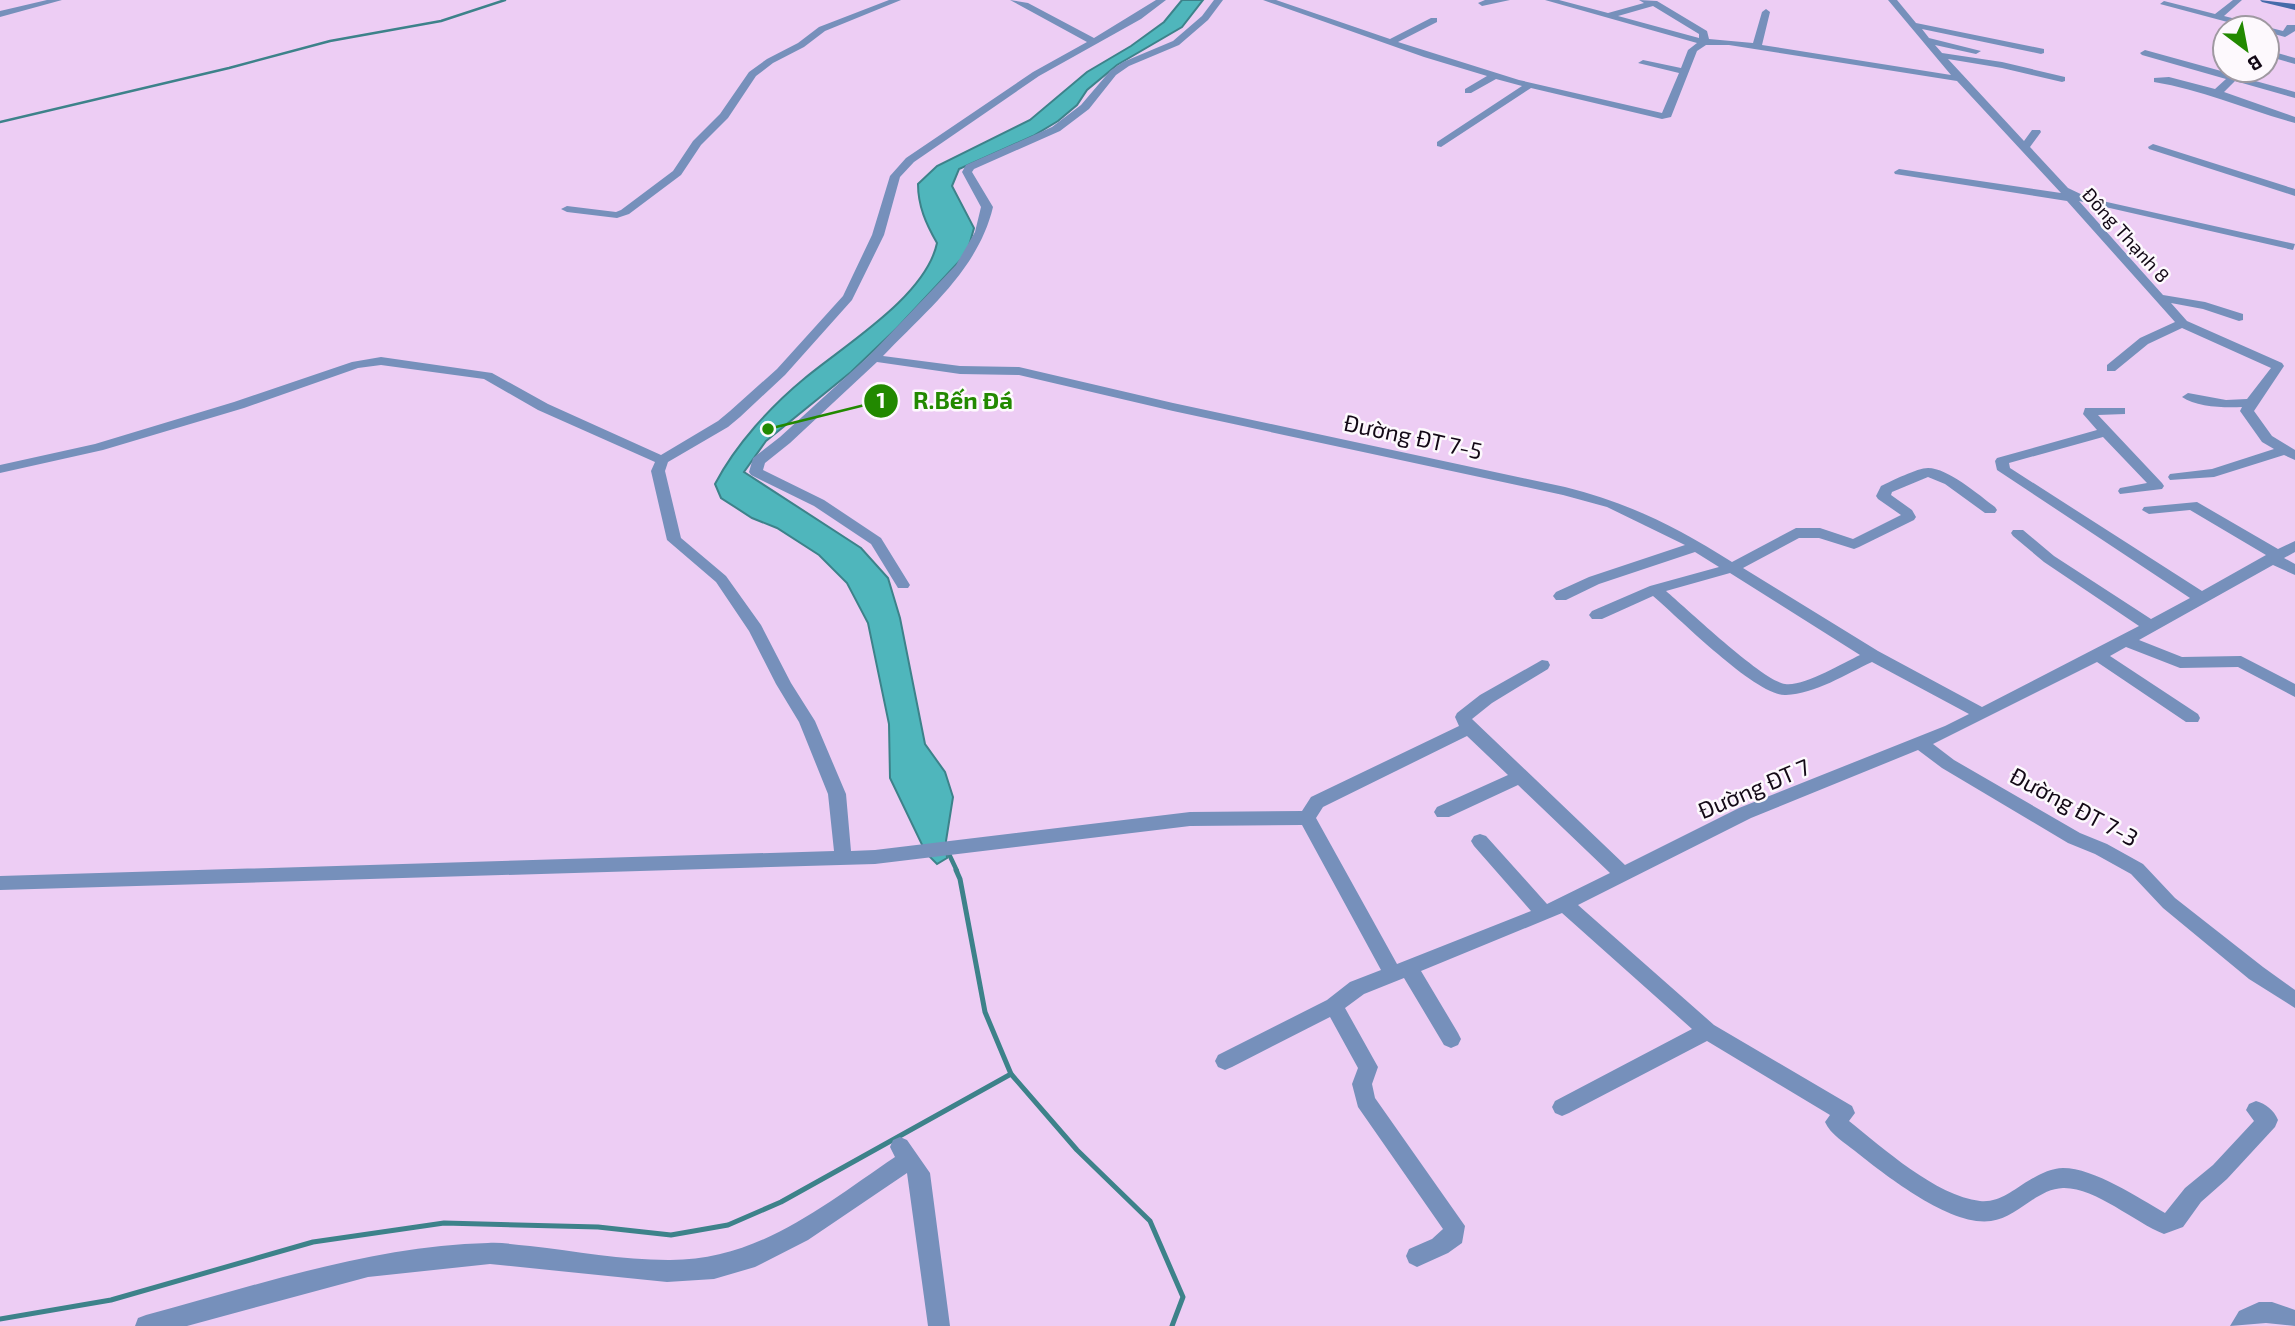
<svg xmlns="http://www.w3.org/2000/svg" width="2295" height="1326" font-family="'Exo 2',sans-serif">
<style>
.water{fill:#4fb6bc;stroke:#3d828a;stroke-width:2}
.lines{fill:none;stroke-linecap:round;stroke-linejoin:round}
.stream-far2{stroke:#3d828a;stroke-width:2.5}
.stream-far1{stroke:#3d828a;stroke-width:4.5}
.stream{stroke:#3d828a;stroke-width:5}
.street{fill:#7690bb;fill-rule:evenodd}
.secondary{fill:#466baa;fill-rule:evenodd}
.labels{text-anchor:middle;stroke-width:5;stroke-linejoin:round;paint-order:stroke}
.far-street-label{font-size:19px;fill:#130916;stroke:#fdf9fd}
.street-label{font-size:23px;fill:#130916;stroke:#fdf9fd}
.leader{fill:none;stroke:#228900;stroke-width:2.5}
.callout-dot{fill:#228900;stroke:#fdf9fd;stroke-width:2.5}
.mark-label{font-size:21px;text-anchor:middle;font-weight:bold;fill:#fff}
.callout-label{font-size:24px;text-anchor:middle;font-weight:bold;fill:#228900;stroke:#fdf9fd;stroke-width:5;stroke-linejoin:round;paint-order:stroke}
</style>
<rect width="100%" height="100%" fill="#edcdf4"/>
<!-- water -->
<path class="water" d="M1182,0H1203L1182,27L1117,65L1087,90L1077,105L1058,121L1033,136L959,169L952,186L974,228L967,253L897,328L851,372L766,441L744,472L861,548L888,578L900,618L925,744L945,772L953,797L946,841L947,858L937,864L926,853L890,778L889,724L868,623L847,583L819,555L777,528L752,518L721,498L715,484C736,444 771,406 805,378C846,344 926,296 937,243C926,224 918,206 918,184L937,166L1030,120L1087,72L1131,46L1164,22Z"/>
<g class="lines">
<!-- stream-far2 -->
<polyline class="stream-far2" points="0,122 229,68 330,41 441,21 505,0"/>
<!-- stream-far1 -->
<polyline class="stream-far1" points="948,852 957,871"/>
<!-- stream -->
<g class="stream">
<polyline points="956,870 960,879 985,1012 1011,1074 1077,1150 1150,1221 1183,1297 1172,1326"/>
<polyline points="0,1319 111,1300 313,1242 444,1223 598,1227 671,1235 728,1225 781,1202 1011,1074"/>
</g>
<!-- street -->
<g class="street">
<polygon points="47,0 62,0 0,17 0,11"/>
<polygon points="889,0 901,0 825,31 804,47 773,63 756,76 728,118 701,145 681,175 629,214 617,218 567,212 561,209 567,206 616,212 621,210 673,171 693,141 720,114 749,72 767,59 798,43 819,27"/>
<path d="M1010,0L1028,3L1094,38L1156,0H1166L1141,19L1039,76L914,162L900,177L884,235L852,300L785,375L740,417L728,427L668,462L665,471L681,538L726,576L761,625L791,683L815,721L846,794L851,851L875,850L1190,812L1302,811L1311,797L1459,726L1455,717L1457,713L1480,695L1542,660L1548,661L1550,665L1548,669L1492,703L1472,719L1625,865L1739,808L1945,726L1969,714L1872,662C1846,674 1815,694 1786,695C1757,697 1678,617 1653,596L1602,619H1592L1589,615L1592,611L1650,586L1719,567L1695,552L1599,584L1566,600H1556L1553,596L1556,592L1589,577L1685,545L1607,507L1563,495L1173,411L1019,375L960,374L877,362L790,443L765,463L763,470L824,500L881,538L910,585L908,588H898L871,544L814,506L751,475L749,472L753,458L780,437L870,355L956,265L975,232L981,207L962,172L966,165L1052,127L1081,105L1110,71L1123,62L1173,41L1202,16L1214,0H1223L1208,20L1179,45L1129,66L1116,75L1089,109L1060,131L974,169L972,172L993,207C978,270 926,311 883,356L960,366L1019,367L1173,403L1565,487C1629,503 1677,527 1732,562L1796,528H1820L1853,539L1901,515L1878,499L1876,496L1881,486C1892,481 1917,468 1928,468C1948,468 1979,495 1995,507L1997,510L1995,513H1985L1945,484L1928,477L1892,492L1891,495L1912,510L1916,517L1914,520L1859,547L1854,549L1819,538H1799L1743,568L1878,651L1982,707L2139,626L2044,562L2013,536L2011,533L2013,530H2023L2054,556L2151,619L2190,598L1997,470L1995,461L1997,458L2097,430L2083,414L2085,408H2125V414L2098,415L2162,483L2164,486L2162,489L2120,494L2118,491L2120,488L2147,483L2103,437L2009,463L2010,468L2202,591L2266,555L2190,510L2149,514L2142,510L2144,507L2197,502L2278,549L2295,541V552L2284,558L2295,564V575L2273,565L2139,640L2182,657L2241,656L2295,684V697L2238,667L2180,668L2126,647L2110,656L2198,714L2200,718L2198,722H2186L2097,662L1933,744L1954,760L2080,833L2107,844L2143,864L2175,898L2263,967L2295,990V1008L2249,979L2163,908L2131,874L2095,854L2068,843L1942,768L1918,750L1751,818L1578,905L1714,1025L1852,1106L1855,1113L1849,1121C1883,1148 1936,1196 1980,1201C1999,1203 2013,1190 2028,1181C2038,1175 2051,1168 2063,1168C2094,1168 2139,1198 2165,1213L2185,1188L2213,1165L2254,1121L2246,1110L2249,1104L2256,1101C2266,1104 2274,1110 2278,1120L2275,1127L2227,1179L2201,1202L2183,1227L2164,1234C2134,1222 2095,1187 2063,1188C2036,1189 2017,1218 1991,1221C1951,1227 1885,1175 1855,1151C1845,1143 1830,1134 1825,1122L1830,1115L1707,1041L1569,1113L1562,1116L1555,1113L1552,1107L1555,1101L1692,1029L1562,913L1421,971L1458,1033L1461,1039L1458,1045L1451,1048L1444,1045L1404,978L1364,994L1345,1008L1378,1067L1372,1084L1375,1098L1465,1226L1462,1243L1448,1253L1417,1267L1409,1263L1406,1256L1409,1249L1432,1239L1443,1229L1358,1107L1352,1084L1358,1068L1330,1017L1232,1067L1225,1070L1218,1067L1215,1061L1218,1055L1327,1000L1350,982L1381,970L1302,825L1190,826L875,864L0,890V876L834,851L828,794L799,722L776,684L749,631L716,582L667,540L651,471L655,462L538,410L484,379L381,365L358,368L244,408L103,450L0,473V465L95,444L234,402L352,362L381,357L492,373L548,404L661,455L718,421L730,411L777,369L843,296L872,235L890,176L906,158L1033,72L1087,42ZM1730,573L1860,655C1843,663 1803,687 1785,684C1763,681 1686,608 1666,591ZM1467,736L1508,775L1437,807L1434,812L1437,817H1449L1518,785L1610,873L1547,904L1486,836L1480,834L1474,836L1471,841L1474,846L1531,911L1397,964L1316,818L1323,807Z"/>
<path d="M1263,0H1276L1390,39L1431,18H1437V22L1398,42L1519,80L1662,113L1679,73L1638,63L1643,60L1681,68L1688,50L1697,43L1545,0H1559L1608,13L1644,3L1639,0L1657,1L1707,31L1709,39L1753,43L1762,12L1766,9L1770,12L1762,45L1951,75L1888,0H1897L1916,23L2044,49V53L2041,54L1922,29L1929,38L1981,51L1976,54L1935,45L1942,53L2002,62L2065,77V81L2062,82L2002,68L1948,59L2024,141L2032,130H2040L2041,132L2030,147L2068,188L2089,198L2295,244L2293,250L2079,201L2163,295L2205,302L2243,314V320L2239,321L2203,309L2171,303L2187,321L2282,363L2284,366L2254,411L2272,436L2295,450V460L2284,455L2214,477L2170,480L2168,477L2170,474L2212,469L2274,449L2262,442L2240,411L2242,407C2224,408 2196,407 2182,397L2188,393L2226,400L2247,399L2271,368L2182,328L2148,344L2115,371H2107V365L2140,338L2175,322L2067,201L1895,174L1894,172L1899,169L2061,193L1957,81L1729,45H1706L1697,51L1671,117L1662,119L1531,88L1441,147L1437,146V142L1522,86L1496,79L1471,93H1465V89L1487,76L1424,57ZM1653,6L1699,34V38L1618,16Z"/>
<polygon points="1485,0 1510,0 1482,6 1478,3"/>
<polygon points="2233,0 2242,0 2224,16 2283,31 2287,25 2295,25 2295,31 2285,37 2267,32 2267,28 2250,28 2160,4 2164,1 2215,14"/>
<path d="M2145,50L2232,74L2242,72L2241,77L2295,92V98L2235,81L2224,92L2295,117V123C2247,110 2203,90 2154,82V78L2169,77L2215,89L2226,79L2142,55L2140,53Z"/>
<polygon points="2267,50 2295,58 2295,64 2267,56"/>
<polygon points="2153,144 2295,189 2295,196 2149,149 2148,147"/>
<path d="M900,1137L907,1140L930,1173L950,1326H928L907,1173L808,1240L755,1267L714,1279L667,1282L490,1264L368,1277L187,1326H135L138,1318L146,1315C258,1285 371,1246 488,1243C502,1242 516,1245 530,1246C575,1251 622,1260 668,1260C758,1261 824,1205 895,1157L890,1147L893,1140Z"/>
<polygon points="2259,1302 2272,1302 2295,1310 2295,1326 2266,1323 2230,1326 2239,1311"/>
</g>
<!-- secondary -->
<polygon class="secondary" points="2260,0 2295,4 2295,10 2262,2"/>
</g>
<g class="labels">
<!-- far-street labels -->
<g class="far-street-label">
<text transform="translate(2126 235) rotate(48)" y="7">Đông Thạnh 8</text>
</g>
<!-- street labels -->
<g class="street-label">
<text transform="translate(1413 437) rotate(12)" y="8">Đường ĐT 7-5</text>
<text transform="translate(1754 789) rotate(-23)" y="8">Đường ĐT 7</text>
<text transform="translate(2074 807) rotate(28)" y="8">Đường ĐT 7-3</text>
</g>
</g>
<!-- callouts -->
<path class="leader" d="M768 429L881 401"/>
<g class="callout-dot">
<circle cx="768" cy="429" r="7"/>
<circle cx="881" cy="401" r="18"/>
</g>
<g class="mark-label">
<text x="881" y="408">1</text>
</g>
<g class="callout-label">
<text x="963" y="409">R.Bến Đá</text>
</g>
<!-- north arrow -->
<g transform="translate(2246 49) rotate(148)"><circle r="33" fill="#fdf9fd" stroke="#9f99a1" stroke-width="2"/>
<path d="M0-5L12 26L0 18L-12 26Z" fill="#228900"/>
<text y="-10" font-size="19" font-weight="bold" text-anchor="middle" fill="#130916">B</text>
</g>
</svg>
